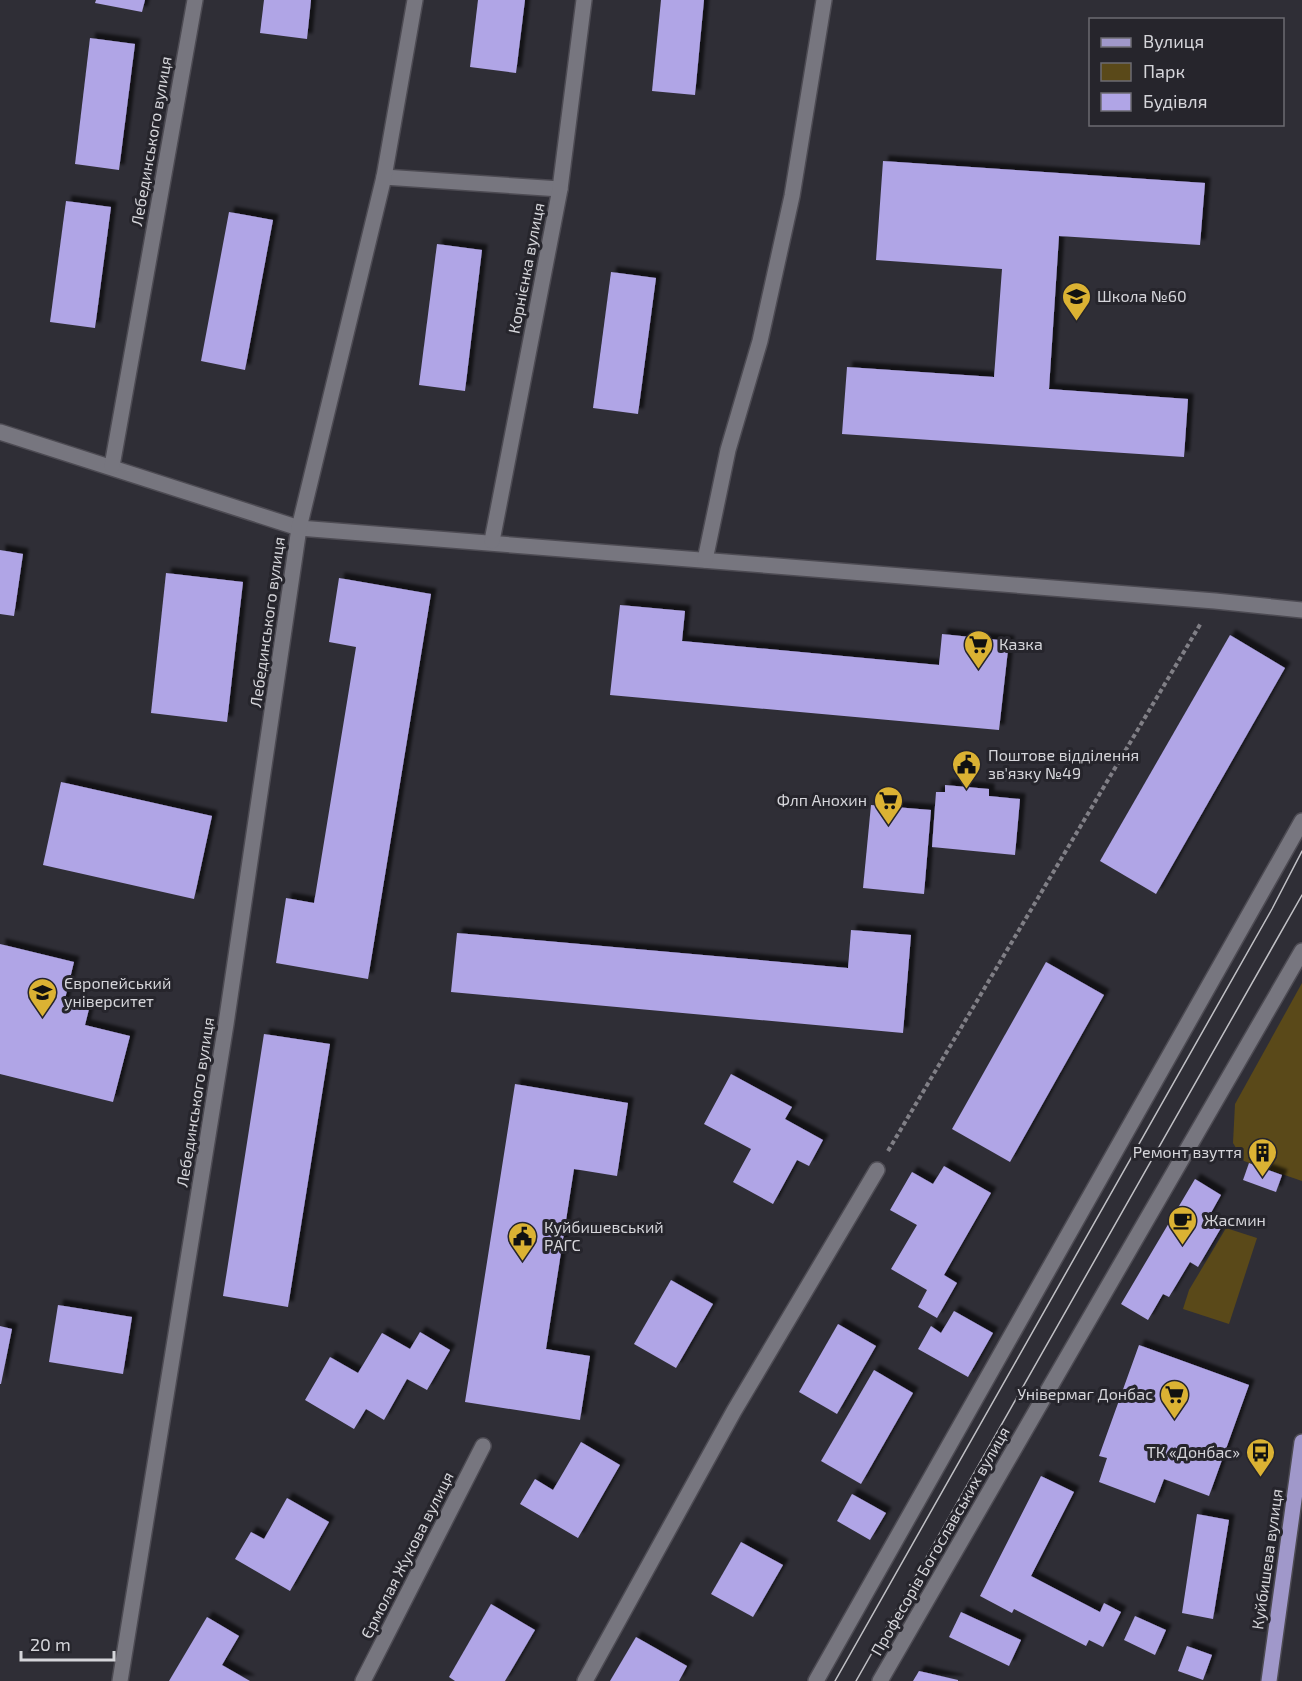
<svg xmlns="http://www.w3.org/2000/svg" width="1302" height="1681" font-family="'Exo 2',sans-serif">
<style>
.green{fill:#5a4919}
.building{fill:#b0a5e6;filter:url(#shadow)}
.lines{fill:none;stroke-linecap:round;stroke-linejoin:round}
.minor-casing{stroke:#4d4b53;stroke-width:18}
.major-casing{stroke:#4d4b53;stroke-width:18}
.path{stroke:#807f86;stroke-width:4;stroke-dasharray:4.5 3;stroke-linecap:butt}
.minor{stroke:#77767f;stroke-width:15}
.major{stroke:#a098ca;stroke-width:15}
.tram{stroke:#c0c0c5;stroke-width:1.5}
.labels{text-anchor:middle;stroke-width:6;stroke-linejoin:round;paint-order:stroke}
.street-label{font-size:16px;fill:#d5d5da;stroke:#26252c}
.poi-label{font-size:16px;fill:#d5d5da;stroke:#26252c;text-anchor:start}
</style>
<defs>
<filter id="shadow"><feDropShadow dx="5.5" dy="-5.5" stdDeviation="1.5" flood-color="#0009"/></filter>
</defs>
<rect width="100%" height="100%" fill="#2f2e36"/>
<!-- green -->
<g class="green">
<polygon points="1302,983 1302,1181 1244,1161 1233,1143 1235,1104"/>
<polygon points="1226,1228 1257,1238 1229,1324 1183,1309 1189,1290"/>
</g>
<!-- building -->
<g class="building">
<polygon points="96,0 145,0 142,12 95,3"/>
<polygon points="264,0 311,0 307,39 260,33"/>
<polygon points="478,0 525,0 516,73 470,67"/>
<polygon points="661,0 704,0 695,95 652,91"/>
<polygon points="90,38 135,44 119,170 75,164"/>
<polygon points="883,161 1205,183 1200,245 1059,236 1049,389 1188,399 1184,457 842,434 847,367 994,377 1002,269 876,260"/>
<polygon points="66,201 111,207 95,328 50,322"/>
<polygon points="229,212 273,220 245,370 201,361"/>
<polygon points="437,244 482,250 465,391 419,385"/>
<polygon points="611,272 656,278 638,414 593,408"/>
<polygon points="0,550 23,554 14,616 0,614"/>
<polygon points="166,573 243,582 227,722 151,713"/>
<polygon points="339,578 431,594 368,979 276,963 286,898 314,903 356,647 329,642"/>
<polygon points="620,605 685,611 682,641 939,665 942,634 1009,641 999,730 610,695"/>
<polygon points="1230,635 1285,668 1156,894 1100,861"/>
<polygon points="61,782 212,816 194,899 43,865"/>
<polygon points="945,785 989,789 989,796 1020,799 1015,855 932,847 936,792 945,792"/>
<polygon points="871,805 931,810 924,894 863,888"/>
<polygon points="851,930 911,935 903,1033 451,992 457,933 848,968"/>
<polygon points="0,944 74,962 64,1003 89,1009 85,1025 130,1036 113,1102 0,1074"/>
<polygon points="1046,962 1104,995 1010,1162 952,1129"/>
<polygon points="264,1034 330,1044 288,1307 223,1296"/>
<polygon points="731,1074 792,1107 785,1119 823,1140 809,1166 797,1160 773,1204 733,1182 751,1149 704,1124"/>
<polygon points="515,1084 628,1103 617,1176 574,1169 546,1349 590,1356 580,1420 465,1402"/>
<polygon points="1249,1163 1282,1175 1276,1192 1243,1180"/>
<polygon points="944,1166 991,1193 944,1275 957,1283 937,1318 918,1307 927,1290 891,1269 917,1225 890,1210 912,1172 933,1184"/>
<polygon points="1195,1179 1221,1195 1207,1220 1221,1228 1198,1267 1190,1262 1169,1297 1163,1294 1148,1320 1121,1304"/>
<polygon points="671,1280 713,1304 676,1368 634,1344"/>
<polygon points="58,1305 132,1317 123,1374 49,1362"/>
<polygon points="954,1311 993,1333 968,1377 918,1349 931,1326 941,1333"/>
<polygon points="838,1324 876,1346 837,1414 799,1392"/>
<polygon points="0,1326 12,1329 1,1384 0,1384"/>
<polygon points="420,1332 450,1350 427,1390 407,1379 384,1420 366,1409 354,1429 305,1400 330,1357 358,1373 382,1333 410,1349"/>
<polygon points="1139,1345 1249,1385 1209,1496 1164,1479 1155,1503 1099,1482 1107,1458 1099,1456"/>
<polygon points="874,1370 913,1393 861,1484 821,1461"/>
<polygon points="581,1442 620,1465 578,1538 520,1504 535,1479 553,1490"/>
<polygon points="1041,1476 1074,1492 1031,1576 1100,1612 1104,1603 1121,1612 1103,1647 1089,1640 1086,1646 1014,1609 1012,1613 980,1596"/>
<polygon points="852,1494 886,1513 870,1540 837,1521"/>
<polygon points="287,1498 329,1522 290,1591 235,1559 251,1532 264,1539"/>
<polygon points="1197,1514 1229,1520 1213,1619 1182,1613"/>
<polygon points="741,1542 783,1565 753,1617 711,1594"/>
<polygon points="491,1604 535,1630 505,1681 455,1681 449,1677"/>
<polygon points="961,1612 1021,1640 1009,1666 949,1637"/>
<polygon points="1135,1616 1166,1630 1155,1655 1124,1640"/>
<polygon points="207,1617 239,1636 222,1665 250,1681 169,1681"/>
<polygon points="636,1637 687,1666 679,1681 610,1681"/>
<polygon points="1187,1646 1212,1655 1203,1680 1178,1671"/>
<polygon points="919,1671 958,1680 958,1681 913,1681"/>
</g>
<g class="lines">
<defs>
<g id="minor">
<polyline points="384,177 560,189"/>
<polyline points="0,432 299,528 1215,601 1302,610"/>
<polyline points="112,466 195,0"/>
<polyline points="492,541 560,189 584,0"/>
<polyline points="705,560 728,450 760,341 792,196 824,0"/>
<polyline points="120,1681 226,1024 299,528 384,177 415,0"/>
<polyline points="363,1681 483,1446"/>
<polyline points="585,1681 734,1411 877,1170"/>
<polyline points="816,1681 1302,821"/>
<polyline points="880,1681 1302,951"/>
</g>
<polyline id="major" points="1269,1681 1302,1442"/>
</defs>
<!-- minor casing -->
<use href="#minor" class="minor-casing"/>
<!-- major casing -->
<use href="#major" class="major-casing"/>
<!-- path -->
<polyline class="path" points="888,1151 1201,623"/>
<!-- minor -->
<use href="#minor" class="minor"/>
<!-- major -->
<use href="#major" class="major"/>
<!-- tram -->
<g class="tram">
<polyline points="835,1681 1272,909 1302,851"/>
<polyline points="856,1681 1302,895"/>
</g>
</g>
<!-- icons -->
<defs>
<symbol id="school-pin" viewBox="-11 -11 22 30"><path d="M0 17L-7.5 6A9.5 9.5 0 1 1 7.5 6Z" fill="#dbb233" stroke="#26252c"/><path d="M0-5L7-2L0 1L-7-2ZM-4 1L0 2.5L4 1V4Q0 6-4 4Z" fill="#111"/></symbol>
<symbol id="supermarket-pin" viewBox="-11 -11 22 30"><path d="M0 17L-7.5 6A9.5 9.5 0 1 1 7.5 6Z" fill="#dbb233" stroke="#26252c"/><path d="M-6-5.5h2.5l.6 2H6L4.5 2H-2.5L-4.4-4H-6ZM-1.5 3.2a1.3 1.3 0 1 0 .1 0ZM3 3.2a1.3 1.3 0 1 0 .1 0Z" fill="#111"/></symbol>
<symbol id="civic-pin" viewBox="-11 -11 22 30"><path d="M0 17L-7.5 6A9.5 9.5 0 1 1 7.5 6Z" fill="#dbb233" stroke="#26252c"/><path d="M-.6-6.5H3V-4.5H.6V-3L4-1V1h2V6H-6V1h2V-1L-.6-3ZM-1.2 2.5V6h2.4V2.5Z" fill="#111"/></symbol>
<symbol id="university-pin" viewBox="-11 -11 22 30"><path d="M0 17L-7.5 6A9.5 9.5 0 1 1 7.5 6Z" fill="#dbb233" stroke="#26252c"/><path d="M0-5L7-2L0 1L-7-2ZM-4 1L0 2.5L4 1V4Q0 6-4 4Z" fill="#111"/></symbol>
<symbol id="building-pin" viewBox="-11 -11 22 30"><path d="M0 17L-7.5 6A9.5 9.5 0 1 1 7.5 6Z" fill="#dbb233" stroke="#26252c"/><path d="M-4-6H4V6H1V3H-1V6H-4ZM-2.5-4.3h1.7v1.8h-1.7ZM.8-4.3h1.7v1.8H.8ZM-2.5-1h1.7V.8h-1.7ZM.8-1h1.7V.8H.8Z" fill="#111"/></symbol>
<symbol id="cafe-pin" viewBox="-11 -11 22 30"><path d="M0 17L-7.5 6A9.5 9.5 0 1 1 7.5 6Z" fill="#dbb233" stroke="#26252c"/><path d="M-5.5-4.5H6V0H3Q3 3.5 0 3.5H-2.5Q-5.5 3.5-5.5 0ZM3-3.2v2h1.7v-2ZM-6 4.5H4V6H-6Z" fill="#111"/></symbol>
<symbol id="bus-pin" viewBox="-11 -11 22 30"><path d="M0 17L-7.5 6A9.5 9.5 0 1 1 7.5 6Z" fill="#dbb233" stroke="#26252c"/><path d="M-5-6H5V4H4V6H2V4H-2V6H-4V4H-5ZM-3.5-4V0h7V-4ZM-3.5 1.2v1.5H-2V1.2ZM2 1.2v1.5H3.5V1.2Z" fill="#111"/></symbol>
</defs>
<g fill-rule="evenodd">
<use href="#school-pin" x="1060" y="280" width="33" height="45"/>
<use href="#supermarket-pin" x="962" y="628" width="33" height="45"/>
<use href="#civic-pin" x="950" y="748" width="33" height="45"/>
<use href="#supermarket-pin" x="872" y="784" width="33" height="45"/>
<use href="#university-pin" x="26" y="976" width="33" height="45"/>
<use href="#building-pin" x="1246" y="1136" width="33" height="45"/>
<use href="#cafe-pin" x="1166" y="1204" width="33" height="45"/>
<use href="#civic-pin" x="506" y="1220" width="33" height="45"/>
<use href="#supermarket-pin" x="1158" y="1378" width="33" height="45"/>
<use href="#bus-pin" x="1244" y="1436" width="33" height="45"/>
</g>
<g class="labels">
<!-- street labels -->
<g class="street-label">
<text transform="translate(151 141) rotate(-80)" y="6">Лебединського вулиця</text>
<text transform="translate(526 268) rotate(-79)" y="6">Корнієнка вулиця</text>
<text transform="translate(267 622) rotate(-82)" y="6">Лебединського вулиця</text>
<text transform="translate(195 1102) rotate(-81)" y="6">Лебединського вулиця</text>
<text transform="translate(940 1541) rotate(-60)" y="6">Професорів Богославських вулиця</text>
<text transform="translate(407 1555) rotate(-63)" y="6">Єрмолая Жукова вулиця</text>
<text transform="translate(1267 1559) rotate(-82)" y="6">Куйбишева вулиця</text>
</g>
<!-- poi labels -->
<g class="poi-label">
<text x="1097" y="302">Школа №60</text>
<text x="999" y="650">Казка</text>
<text x="988" y="761">Поштове відділення<tspan x="988" dy="18">зв'язку №49</tspan></text>
<text x="867" y="806" text-anchor="end">Флп Анохин</text>
<text x="64" y="989">Європейський<tspan x="64" dy="18">університет</tspan></text>
<text x="1242" y="1158" text-anchor="end">Ремонт взуття</text>
<text x="1204" y="1226">Жасмин</text>
<text x="544" y="1233">Куйбишевський<tspan x="544" dy="18">РАГС</tspan></text>
<text x="1153" y="1400" text-anchor="end">Універмаг Донбас</text>
<text x="1240" y="1458" text-anchor="end">ТК «Донбас»</text>
</g>
</g>
<!-- legend -->
<rect x="1089" y="18" width="195" height="108" fill="#26252c" stroke="#6c6b72" stroke-width="1.5"/>
<rect x="1101" y="38" width="30" height="9" fill="#a098ca" stroke="#6c6b72" stroke-width="1.5"/>
<text x="1143" y="48" font-size="18" fill="#d5d5da">Вулиця</text>
<rect x="1101" y="63" width="30" height="18" fill="#5a4919" stroke="#6c6b72" stroke-width="1.5"/>
<text x="1143" y="78" font-size="18" fill="#d5d5da">Парк</text>
<rect x="1101" y="93" width="30" height="18" fill="#b0a5e6" stroke="#6c6b72" stroke-width="1.5"/>
<text x="1143" y="108" font-size="18" fill="#d5d5da">Будівля</text>
<!-- scale -->
<path d="M21 1651v9h93v-9" fill="none" stroke="#d5d5da" stroke-width="3"/>
<text x="30" y="1651" font-size="18" fill="#d5d5da" stroke="#26252c" stroke-width="4.5" paint-order="stroke">20 m</text>
</svg>
